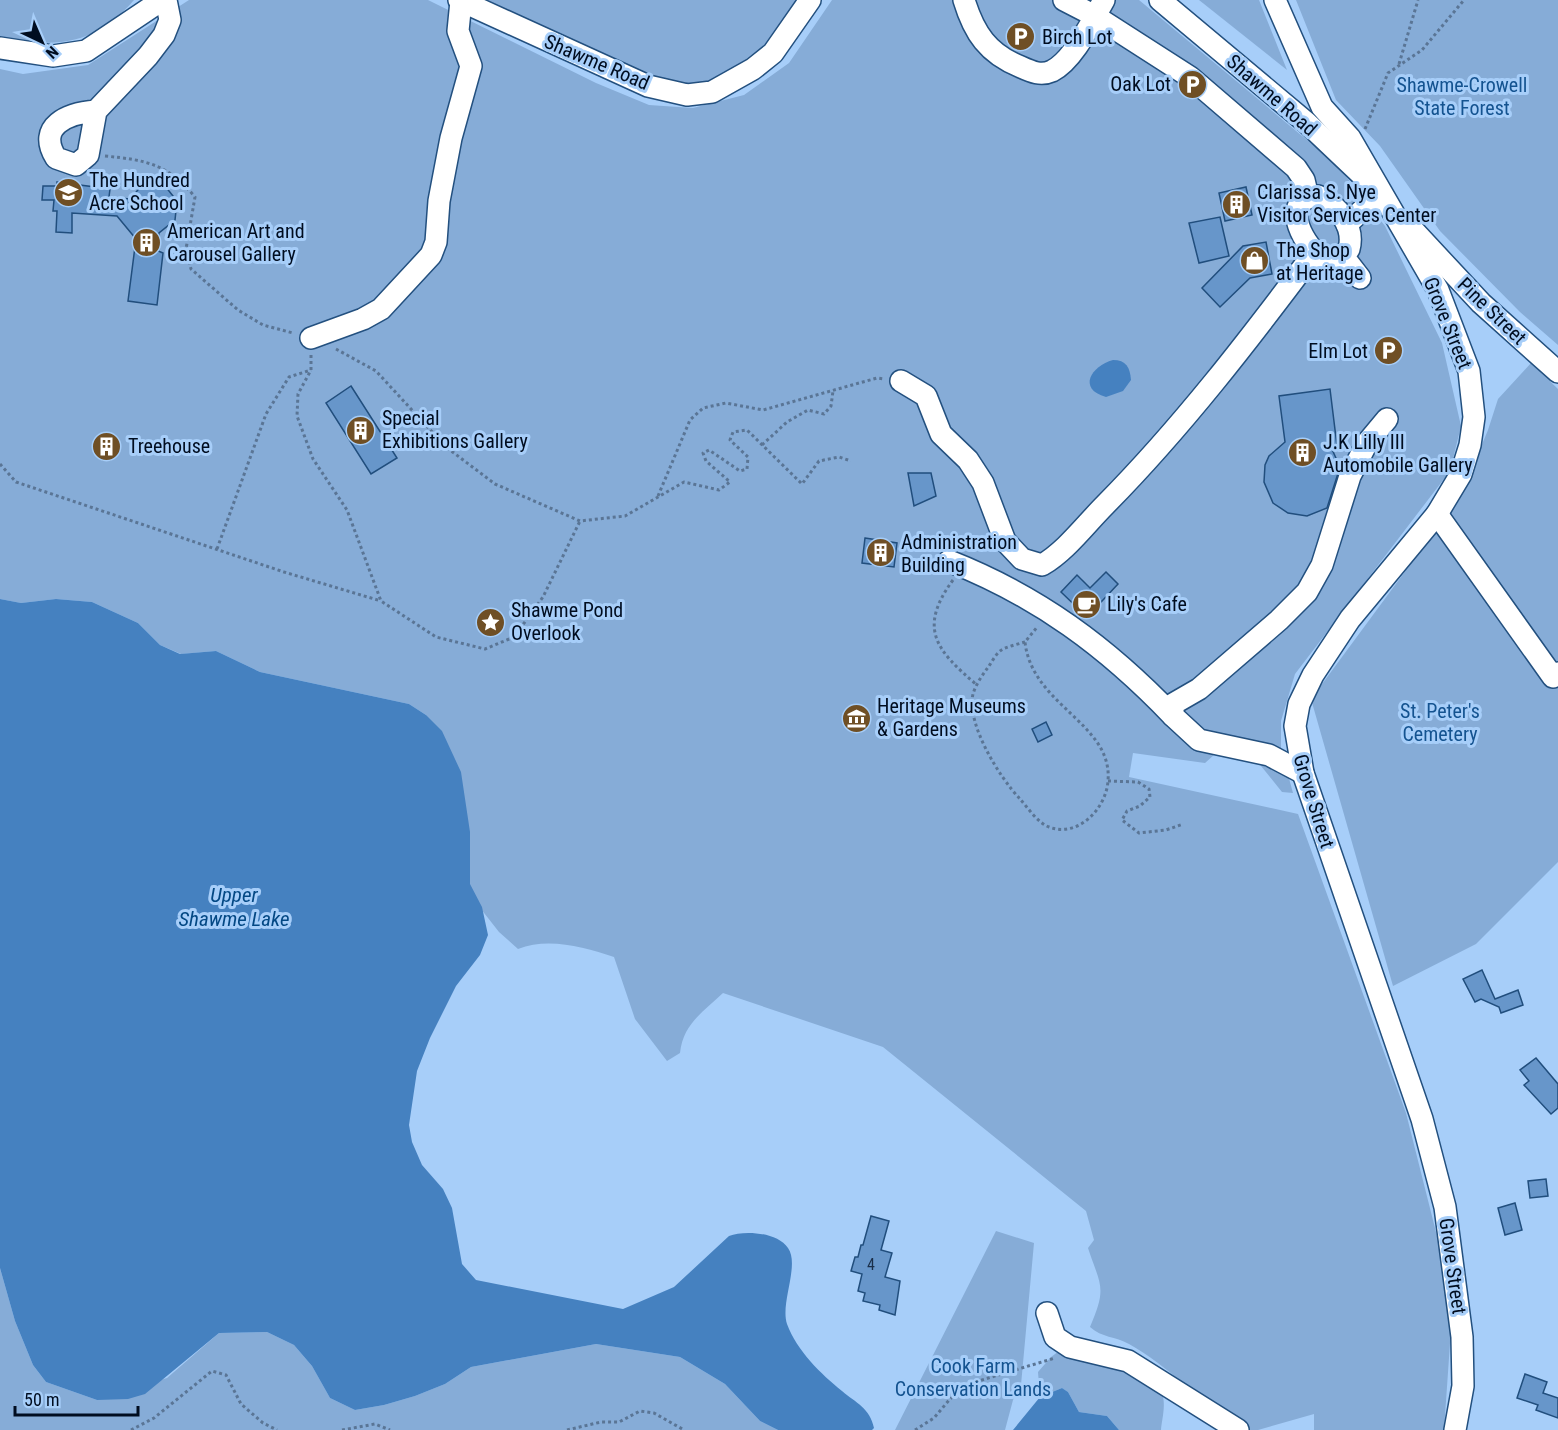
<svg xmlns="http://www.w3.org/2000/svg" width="1558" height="1430" font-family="'Roboto Condensed',sans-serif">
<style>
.green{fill:#86acd7}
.water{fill:#4581c0}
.building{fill:#6796ca;stroke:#214e7d;stroke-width:1.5}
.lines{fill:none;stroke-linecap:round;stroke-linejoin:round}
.minor-casing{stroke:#23507f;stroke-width:24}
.path{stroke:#5a7595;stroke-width:3;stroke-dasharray:3 3;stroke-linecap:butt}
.minor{stroke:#fff;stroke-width:21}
.labels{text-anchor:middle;stroke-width:6;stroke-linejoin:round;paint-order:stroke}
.number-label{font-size:16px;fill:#1a2f4a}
.poi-label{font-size:20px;fill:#000d20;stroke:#a7cef9;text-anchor:start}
.street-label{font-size:20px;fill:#000d20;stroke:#a7cef9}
.park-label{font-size:20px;fill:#145390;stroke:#a7cef9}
.water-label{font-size:21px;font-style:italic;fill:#034884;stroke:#a7cef9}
</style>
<rect width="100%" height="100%" fill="#a7cef9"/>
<!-- green -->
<g class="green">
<path d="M0,0H134C94,46 58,47 0,39Z"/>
<path d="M189,0H428L596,83L649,105L693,108L744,95L789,63L832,0H1139L1337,165L1385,226L1442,343L1461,426L1450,471L1295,674L1281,721V749L1293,793L1282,792L1257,761L1215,754L1205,763L1133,753L1129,777L1298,814L1406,1113L1440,1248L1451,1329L1444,1430H1314V1414L1258,1430H1235C1201,1400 1168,1366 1129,1344C1115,1336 1102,1338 1090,1327C1107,1287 1101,1287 1088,1248L1094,1240L1086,1211L883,1047L723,993C703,1012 683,1024 680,1053L667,1061L635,1019L614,957C584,947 548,937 518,949L499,932L470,895L426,715L409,704L260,672L216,651L181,654L160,645L138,623L92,602L56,599L21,603L0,599V69L23,74L88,65Z"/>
<polygon points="471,0 800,0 768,50 704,87 646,80"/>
<polygon points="1199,0 1259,0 1287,70"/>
<polygon points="1296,0 1558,0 1558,345 1520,312 1440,231 1380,146 1336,100"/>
<polygon points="1531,363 1558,389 1558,862 1476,944 1393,986 1311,699 1460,497 1488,430 1498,399"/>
<polygon points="996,1231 1034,1243 1021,1385 1013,1400 1005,1430 895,1430"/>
<polygon points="0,1268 15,1321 33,1365 46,1382 97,1400 167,1378 219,1333 267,1332 294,1345 312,1366 330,1398 355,1410 384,1405 415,1396 445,1384 471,1367 596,1344 680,1357 725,1384 760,1421 778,1430 0,1430"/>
<path d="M1063,1348C1084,1356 1145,1375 1159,1389C1168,1399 1162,1418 1161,1430H1119L1107,1416L1079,1412L1068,1392L1062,1388L1040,1397L1038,1372L1051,1357Z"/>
</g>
<!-- water -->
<g class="water">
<path d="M1113,360C1126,360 1130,367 1131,380L1123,391L1106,397C1077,389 1091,366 1113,360Z"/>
<path d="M0,599L21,603L56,599L92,602L138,623L160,645L180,654L216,651L260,672L409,704L426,715L442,731L461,772L470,832V884L482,907L488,935L480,955L456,986L430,1038L417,1071L409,1125L412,1142L422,1165L443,1189L452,1208L462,1264L476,1280L623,1309L674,1287L729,1236C744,1230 777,1232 788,1248C800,1265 780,1303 787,1324C797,1351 821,1374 842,1391C856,1403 870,1408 874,1428L872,1430H778L760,1421L725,1384L680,1357L596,1344L471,1367L445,1384L415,1396L384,1405L355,1410L330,1398L312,1366L294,1345L267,1332L219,1333L145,1394L128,1399L97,1400L46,1382L33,1365L15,1321L0,1268Z"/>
<polygon points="1062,1388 1068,1392 1079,1412 1107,1416 1119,1430 1013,1430 1040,1397"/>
</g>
<!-- building -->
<g class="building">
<polygon points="57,182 110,189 109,197 130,199 144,183 165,186 177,201 175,220 159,233 156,250 163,253 157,305 128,301 136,239 117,216 72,213 72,233 56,232 57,211 53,211 54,200 42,200 43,186 57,186"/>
<polygon points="1246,187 1252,215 1225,221 1219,193"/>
<polygon points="1220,217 1229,256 1199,263 1189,223"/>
<polygon points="1266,242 1272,274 1250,278 1220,307 1202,288 1243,246"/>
<polygon points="351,386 397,458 371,474 326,403"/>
<polygon points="1330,389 1337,446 1331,447 1340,467 1327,508 1307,516 1288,513 1273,503 1264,482 1265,465 1269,456 1285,442 1279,396"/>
<polygon points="908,473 931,473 936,496 914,506"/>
<polygon points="865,538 897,543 894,567 862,563"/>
<polygon points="1106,572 1118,584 1087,617 1061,592 1077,575 1090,588"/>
<polygon points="1046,722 1052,735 1038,742 1032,729"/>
<polygon points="1482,970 1495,999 1518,990 1523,1005 1501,1013 1499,1007 1481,999 1475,1002 1463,979"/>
<polygon points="1536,1058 1558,1084 1558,1108 1551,1114 1524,1085 1529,1081 1520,1070"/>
<polygon points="1546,1179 1548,1196 1530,1198 1528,1181"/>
<polygon points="1515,1203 1522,1230 1505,1235 1498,1208"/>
<polygon points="871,1216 889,1221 881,1250 892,1253 885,1277 900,1281 895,1315 879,1310 880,1305 863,1301 865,1293 858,1291 862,1274 851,1271 855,1257 858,1257 861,1245 863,1245"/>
<polygon points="1525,1374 1547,1382 1543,1393 1558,1398 1558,1418 1536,1410 1538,1405 1517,1398"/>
</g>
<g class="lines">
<defs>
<g id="minor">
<polyline points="459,0 648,86 687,95 712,92 753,69 773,53 810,0"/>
<path d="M964,0C974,33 988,54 1021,67C1032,72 1041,76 1052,71C1070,62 1086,33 1095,16L1064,0"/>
<polyline points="1104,0 1095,16 1190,77 1296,168 1304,180 1308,197"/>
<polyline points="1160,0 1307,123 1365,178"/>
<polyline points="1275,0 1322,107 1350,138 1438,290 1469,371 1474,417 1470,445 1461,474 1437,514 1350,619 1313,675 1299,704 1295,726 1303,773 1422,1119 1445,1207 1462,1337 1463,1386 1455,1430"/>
<polyline points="0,48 53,56 86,51 162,0"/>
<path d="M96,111C68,113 36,126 56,158L76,165L88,155L96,111L148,56L164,35L170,20L166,0"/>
<path d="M1318,196C1338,205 1355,227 1349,249L1338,259L1319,257C1302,241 1279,199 1318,196Z"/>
<polyline points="1347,224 1381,193"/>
<polyline points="1413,230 1481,303 1558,372"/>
<polyline points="1343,256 1360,278"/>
<polyline points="311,338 363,319 381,309 431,255 436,242 439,201 451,138 471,66 458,31 461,1"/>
<path d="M901,381L926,396L941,434L968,460L983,483L1005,541L1022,559L1042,565C1066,551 1085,525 1105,505C1182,427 1248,341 1314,253"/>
<polyline points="1437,514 1553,677 1558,673"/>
<path d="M949,561C1038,596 1107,647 1173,716"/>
<polyline points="1303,773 1269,755 1199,740 1173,716 1173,704 1199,689 1279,620 1307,592 1322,565 1350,476 1367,443 1387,419"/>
<polyline points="1047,1313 1055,1337 1070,1347 1128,1361 1238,1430"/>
</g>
</defs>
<!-- minor casing -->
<use href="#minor" class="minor-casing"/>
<!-- path -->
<g class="path">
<polyline points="1399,64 1418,0"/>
<polyline points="1365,129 1388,73 1422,50 1464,0"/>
<path d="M105,156C146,160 168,164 195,197L186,249L191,269L238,310L263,325L293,333"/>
<polyline points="336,349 376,371 446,447 495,484 580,521 625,516 684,482 719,490 730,482 706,461 703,453 709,450 740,471 747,469 748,457 730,440 733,432 747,430 802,484 819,461 839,457 851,461"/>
<polyline points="311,355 311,370 298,394 297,416 313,459 347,510 381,601 436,637 485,649 514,637 543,597 580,521"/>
<polyline points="762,445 787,422 808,410 824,414 831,406 833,391"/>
<polyline points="0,464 16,482 284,572 381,601"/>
<polyline points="658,496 690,420 703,408 726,403 763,410 877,378 884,379"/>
<polyline points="217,549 266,414 289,377 311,370"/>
<path d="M953,580C917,629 937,651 977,685"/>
<path d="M1025,642C1018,644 1010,646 1003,649C997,652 993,660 989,666C983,674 976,684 973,694C966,724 1000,778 1020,799C1028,808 1038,823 1049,827C1078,838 1106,809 1108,781C1113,723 1032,706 1025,642L1038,626"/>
<polyline points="1108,781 1138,782 1149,789 1150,797 1140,806 1127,811 1122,820 1139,833 1166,830 1183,824"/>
<polyline points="131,1430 154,1418 212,1371 226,1375 241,1404 263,1423 277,1430"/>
<polyline points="342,1430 375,1424 390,1430"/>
<polyline points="567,1430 601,1422 619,1422 640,1411 654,1413 684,1430"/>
<polyline points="915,1430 934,1418 950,1399 972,1383 1055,1358"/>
</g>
<!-- minor -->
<use href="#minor" class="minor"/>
</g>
<!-- icons -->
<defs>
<symbol id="parking-disc" viewBox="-11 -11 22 22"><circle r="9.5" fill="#6f4f25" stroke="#a7cef9"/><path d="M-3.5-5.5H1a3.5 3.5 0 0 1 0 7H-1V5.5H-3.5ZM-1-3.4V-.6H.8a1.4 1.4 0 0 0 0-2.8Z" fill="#fff"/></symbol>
<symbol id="school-disc" viewBox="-11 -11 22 22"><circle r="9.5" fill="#6f4f25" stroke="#a7cef9"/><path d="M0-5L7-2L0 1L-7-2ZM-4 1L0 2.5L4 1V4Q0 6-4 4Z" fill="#fff"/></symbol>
<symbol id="building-disc" viewBox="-11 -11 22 22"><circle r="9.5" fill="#6f4f25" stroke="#a7cef9"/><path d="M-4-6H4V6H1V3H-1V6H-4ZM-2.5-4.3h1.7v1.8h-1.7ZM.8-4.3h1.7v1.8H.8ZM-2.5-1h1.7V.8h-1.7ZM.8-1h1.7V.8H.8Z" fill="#fff"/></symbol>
<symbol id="shop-disc" viewBox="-11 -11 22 22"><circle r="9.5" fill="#6f4f25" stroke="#a7cef9"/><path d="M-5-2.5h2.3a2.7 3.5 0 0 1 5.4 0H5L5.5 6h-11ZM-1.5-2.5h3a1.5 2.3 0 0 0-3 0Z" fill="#fff"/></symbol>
<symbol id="cafe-disc" viewBox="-11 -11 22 22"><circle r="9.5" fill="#6f4f25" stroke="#a7cef9"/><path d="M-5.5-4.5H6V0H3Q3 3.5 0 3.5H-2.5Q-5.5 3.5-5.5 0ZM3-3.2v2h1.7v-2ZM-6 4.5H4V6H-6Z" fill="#fff"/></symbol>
<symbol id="sight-disc" viewBox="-11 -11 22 22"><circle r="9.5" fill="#6f4f25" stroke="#a7cef9"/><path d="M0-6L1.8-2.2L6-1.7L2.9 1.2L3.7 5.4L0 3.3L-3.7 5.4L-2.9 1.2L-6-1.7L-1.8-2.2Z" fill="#fff"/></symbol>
<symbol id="museum-disc" viewBox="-11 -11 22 22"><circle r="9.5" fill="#6f4f25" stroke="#a7cef9"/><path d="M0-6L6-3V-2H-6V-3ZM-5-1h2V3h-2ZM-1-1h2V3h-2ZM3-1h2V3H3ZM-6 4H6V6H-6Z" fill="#fff"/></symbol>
</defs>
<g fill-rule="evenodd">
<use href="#parking-disc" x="1004" y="20" width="33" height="33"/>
<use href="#parking-disc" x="1176" y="68" width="33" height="33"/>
<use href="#school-disc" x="52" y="176" width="33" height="33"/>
<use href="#building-disc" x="1220" y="188" width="33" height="33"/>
<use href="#building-disc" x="130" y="226" width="33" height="33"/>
<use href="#shop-disc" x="1238" y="244" width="33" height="33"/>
<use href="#parking-disc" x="1372" y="334" width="33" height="33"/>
<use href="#building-disc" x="344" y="414" width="33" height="33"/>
<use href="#building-disc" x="90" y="430" width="33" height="33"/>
<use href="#building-disc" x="1286" y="436" width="33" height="33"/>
<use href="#building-disc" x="864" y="536" width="33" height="33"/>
<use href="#cafe-disc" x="1070" y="588" width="33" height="33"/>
<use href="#sight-disc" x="474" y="606" width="33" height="33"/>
<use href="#museum-disc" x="840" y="702" width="33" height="33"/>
</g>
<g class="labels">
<!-- number labels -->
<g class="number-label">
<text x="871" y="1270">4</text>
</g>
<!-- poi labels -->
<g class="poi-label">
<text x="1042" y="44">Birch Lot</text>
<text x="1171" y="91" text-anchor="end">Oak Lot</text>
<text x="89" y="187">The Hundred<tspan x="89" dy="23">Acre School</tspan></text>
<text x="1257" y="199">Clarissa S. Nye<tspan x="1257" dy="23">Visitor Services Center</tspan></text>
<text x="167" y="238">American Art and<tspan x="167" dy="23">Carousel Gallery</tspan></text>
<text x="1276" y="257">The Shop<tspan x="1276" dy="23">at Heritage</tspan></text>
<text x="1368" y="358" text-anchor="end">Elm Lot</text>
<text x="382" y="425">Special<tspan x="382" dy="23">Exhibitions Gallery</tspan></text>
<text x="1323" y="449">J.K Lilly III<tspan x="1323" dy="23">Automobile Gallery</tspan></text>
<text x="128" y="453">Treehouse</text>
<text x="901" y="549">Administration<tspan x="901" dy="23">Building</tspan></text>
<text x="1107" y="611">Lily's Cafe</text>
<text x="511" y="617">Shawme Pond<tspan x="511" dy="23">Overlook</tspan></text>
<text x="877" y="713">Heritage Museums<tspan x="877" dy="23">&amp; Gardens</tspan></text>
</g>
<!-- street labels -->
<g class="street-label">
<text transform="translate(597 62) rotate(23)" y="7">Shawme Road</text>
<text transform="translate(1272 95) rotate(41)" y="7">Shawme Road</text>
<text transform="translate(1492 311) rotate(44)" y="7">Pine Street</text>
<text transform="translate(1448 323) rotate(68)" y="7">Grove Street</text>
<text transform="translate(1314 801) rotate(73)" y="7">Grove Street</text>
<text transform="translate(1453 1266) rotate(82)" y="7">Grove Street</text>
</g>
<!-- park labels -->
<g class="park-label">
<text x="1462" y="92">Shawme-Crowell<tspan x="1462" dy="23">State Forest</tspan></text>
<text x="1440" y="718">St. Peter's<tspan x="1440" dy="23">Cemetery</tspan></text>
<text x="973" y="1373">Cook Farm<tspan x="973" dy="23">Conservation Lands</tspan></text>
</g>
<!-- water labels -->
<g class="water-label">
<text x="234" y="902">Upper<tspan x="234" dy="24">Shawme Lake</tspan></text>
</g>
</g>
<!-- north arrow -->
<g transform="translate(42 42) rotate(136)" stroke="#a7cef9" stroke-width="4.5" paint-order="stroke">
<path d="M0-4.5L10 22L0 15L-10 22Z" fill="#000d20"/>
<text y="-9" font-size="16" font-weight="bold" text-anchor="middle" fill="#000d20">N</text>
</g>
<!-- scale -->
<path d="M15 1406v9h123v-9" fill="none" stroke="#000d20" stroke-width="3"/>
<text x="24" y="1406" font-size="18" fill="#000d20" stroke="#a7cef9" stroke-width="4.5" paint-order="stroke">50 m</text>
</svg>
